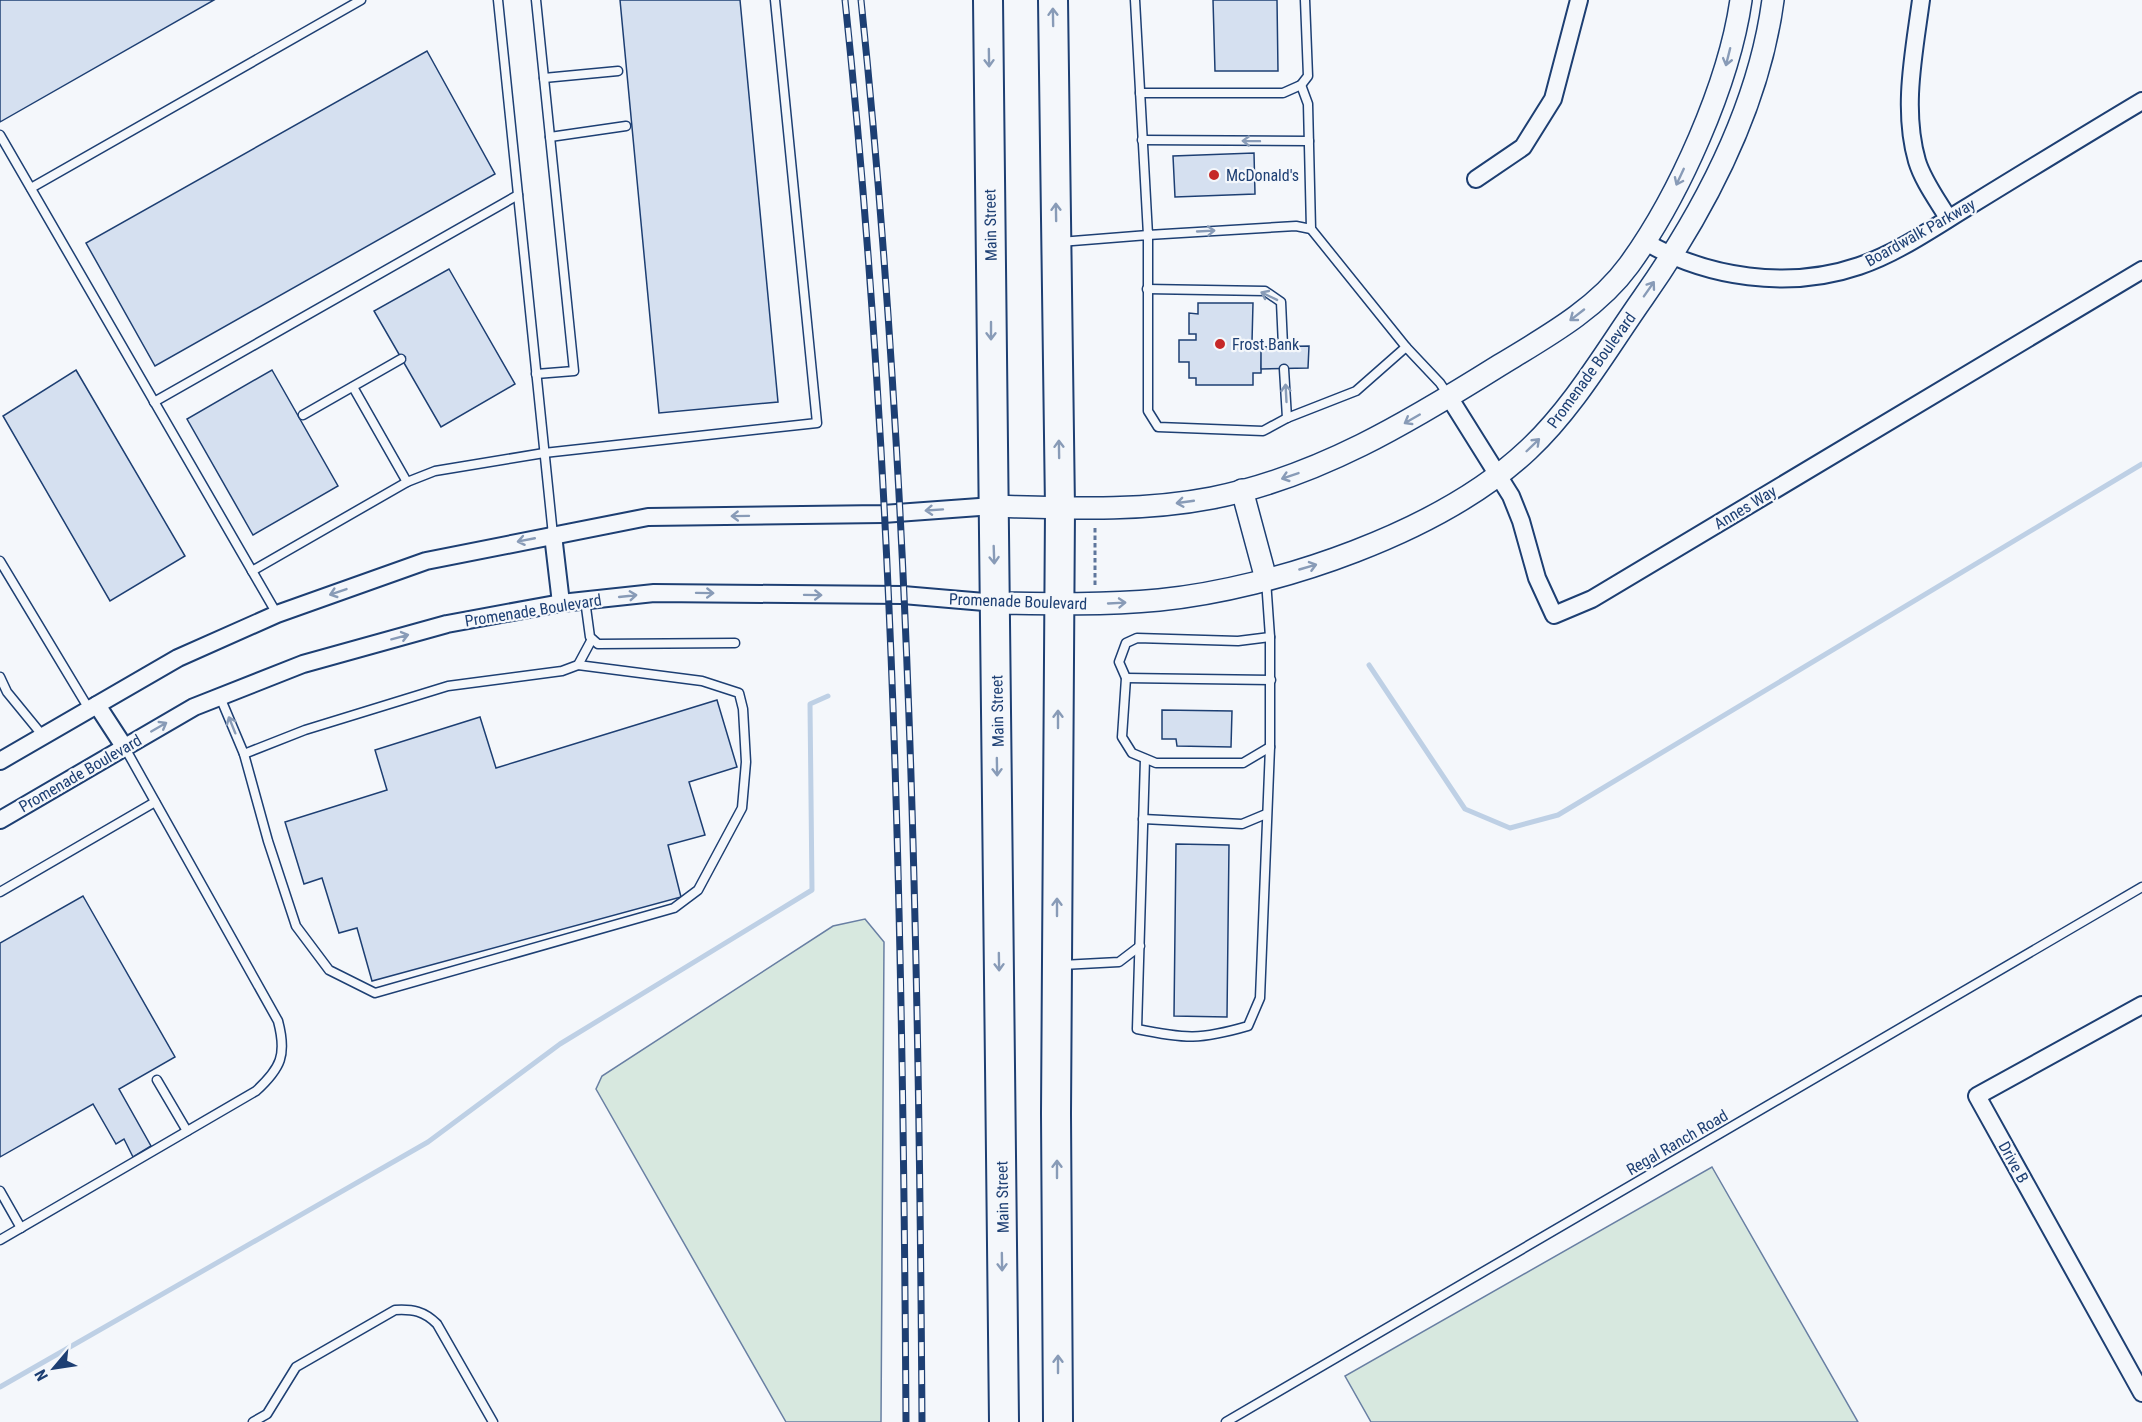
<svg xmlns="http://www.w3.org/2000/svg" width="2142" height="1422" font-family="'Roboto Condensed',sans-serif">
<style>
.green{fill:#d7e8df;stroke:#687fa3;stroke-width:1.5}
.lines{fill:none;stroke-linecap:round;stroke-linejoin:round}
.stream{stroke:#bed0e5;stroke-width:5}
.building{fill:#d5e0f0;stroke:#1d3f73;stroke-width:1.5}
.service-casing{stroke:#1d3f73;stroke-width:11}
.minor-casing{stroke:#1d3f73;stroke-width:20}
.tertiary-casing{stroke:#1d3f73;stroke-width:24}
.trunk-casing{stroke:#1d3f73;stroke-width:32}
.path{stroke:#5e769c;stroke-width:3;stroke-dasharray:4.5 3;stroke-linecap:butt}
.service{stroke:#f4f7fb;stroke-width:8}
.minor{stroke:#f4f7fb;stroke-width:16}
.tertiary{stroke:#f4f7fb;stroke-width:21}
.trunk{stroke:#f4f7fb;stroke-width:28}
.rail-casing{stroke:#1d3f73;stroke-width:7}
.rail{stroke:#f4f7fb;stroke-width:4.5;stroke-dasharray:14;stroke-linecap:butt}
.oneway{stroke:#889bb7}
.poi-dot{fill:#c62828;stroke:#f4f7fb;stroke-width:2}
.labels{text-anchor:middle;stroke-width:4.5;stroke-linejoin:round;paint-order:stroke}
.poi-label{font-size:16px;fill:#1d3f73;stroke:#f4f7fb;text-anchor:start}
.street-label{font-size:16px;fill:#1d3f73;stroke:#f4f7fb}
</style>
<rect width="100%" height="100%" fill="#f4f7fb"/>
<!-- green -->
<g class="green">
<polygon points="865,919 884,942 881,1422 786,1422 596,1089 602,1076 833,926"/>
<polygon points="1712,1167 1858,1422 1371,1422 1345,1376"/>
</g>
<g class="lines">
<!-- stream -->
<g class="stream">
<polyline points="1369,665 1465,809 1510,828 1558,815 2142,464"/>
<polyline points="0,1387 428,1142 560,1044 812,890 810,704 828,696"/>
</g>
</g>
<!-- building -->
<g class="building">
<polygon points="0,0 214,0 0,122"/>
<polygon points="620,0 740,0 778,402 659,413"/>
<polygon points="1213,0 1277,0 1278,71 1215,71"/>
<polygon points="427,51 495,174 155,366 86,243"/>
<polygon points="1254,153 1255,194 1175,197 1173,156"/>
<polygon points="449,269 515,384 441,427 374,311"/>
<polygon points="1198,303 1253,303 1252,342 1262,342 1261,373 1253,373 1253,385 1196,385 1196,378 1189,378 1189,362 1179,362 1179,340 1196,340 1196,334 1189,334 1189,313 1198,314"/>
<polygon points="1309,346 1308,368 1261,369 1261,347"/>
<polygon points="76,370 185,556 110,601 3,416"/>
<polygon points="272,370 338,486 253,535 187,419"/>
<polygon points="717,700 737,767 689,782 705,835 668,845 681,897 372,981 357,928 339,933 322,878 304,884 285,822 387,790 375,750 480,717 496,768"/>
<polygon points="1162,710 1232,711 1231,747 1177,746 1176,739 1162,739"/>
<polygon points="1176,844 1229,845 1227,1017 1174,1016"/>
<polygon points="83,896 175,1057 119,1089 151,1146 133,1157 124,1139 116,1144 93,1104 0,1157 0,943"/>
</g>
<g class="lines">
<defs>
<g id="service">
<polyline points="498,0 553,535"/>
<polyline points="536,0 574,371 536,374"/>
<polyline points="1135,0 1148,235 1296,226 1311,229"/>
<polyline points="544,78 618,71"/>
<polyline points="1301,85 1308,104 1311,229 1406,347"/>
<polyline points="1140,93 1283,93 1301,85 1308,76 1305,0"/>
<polyline points="0,135 277,614"/>
<polyline points="550,137 626,126"/>
<polyline points="1142,140 1309,141"/>
<polyline points="31,188 361,0"/>
<polyline points="1060,242 1148,235 1148,411 1158,427 1263,431 1287,418 1356,391 1406,347 1440,383 1448,395"/>
<polyline points="1147,289 1265,291 1281,302 1283,346"/>
<polyline points="1284,369 1287,418"/>
<polyline points="353,387 407,482"/>
<polyline points="154,402 518,195"/>
<polyline points="303,415 401,359"/>
<polyline points="0,561 89,709"/>
<polyline points="252,571 407,482 435,471 544,453 817,423 775,0"/>
<polyline points="585,600 590,637 598,644 735,643"/>
<polyline points="0,677 7,692 43,736"/>
<polyline points="1126,678 1271,680"/>
<polyline points="220,697 244,754 268,841 296,926 329,970 375,993 674,908 698,890 742,808 746,762 743,709 739,693 702,681 578,665"/>
<polyline points="1270,747 1243,763 1156,763 1132,753 1122,737 1126,678 1119,662 1126,643 1137,638 1238,641 1270,637"/>
<polyline points="244,754 305,730 448,686 562,671 578,665 592,639"/>
<path d="M1145,759L1137,1029C1186,1039 1200,1040 1248,1026L1260,998L1270,747V637L1266,580"/>
<polyline points="1143,819 1242,824 1266,814"/>
<polyline points="0,892 155,802"/>
<polyline points="1062,965 1119,962 1140,946"/>
<polyline points="157,1080 187,1131"/>
<polyline points="0,1191 21,1228"/>
<path d="M0,1240L256,1091C281,1068 287,1055 278,1021L125,748"/>
<path d="M253,1422L267,1414L296,1367L395,1310C413,1309 424,1311 437,1324L493,1422"/>
<polyline points="1226,1422 2142,887"/>
</g>
<g id="minor">
<path d="M1921,0C1914,53 1902,109 1917,161C1923,181 1938,201 1948,218"/>
<polyline points="1476,179 1523,147 1553,99 1579,0"/>
<path d="M1644,241C1706,278 1789,290 1859,266C1898,253 1936,226 1971,205C2028,170 2085,135 2142,101"/>
<polyline points="1449,397 1511,496 1521,521 1537,578 1554,615 1592,599 2142,270"/>
<polyline points="553,535 561,603"/>
<polyline points="97,705 125,748"/>
<polyline points="0,761 178,658 277,614 426,561 648,517 883,514 993,506"/>
<polyline points="0,820 194,707 303,664 447,624 561,603 654,593 903,595 996,603"/>
<polyline points="2142,1005 1977,1096 2142,1393"/>
</g>
<g id="tertiary">
<polyline points="1242,490 1266,579"/>
<path d="M993,506C1066,508 1140,512 1212,498C1318,477 1409,422 1500,365C1546,337 1597,309 1629,265C1679,196 1729,84 1741,0"/>
<path d="M996,603C1050,604 1105,605 1159,600C1277,588 1441,532 1528,450C1574,407 1607,349 1643,298C1704,211 1759,106 1773,0"/>
</g>
<g id="trunk">
<polyline points="988,0 1004,1422"/>
<polyline points="1053,0 1060,508 1056,1114 1058,1422"/>
</g>
</defs>
<!-- service casing -->
<use href="#service" class="service-casing"/>
<!-- minor casing -->
<use href="#minor" class="minor-casing"/>
<!-- tertiary casing -->
<use href="#tertiary" class="tertiary-casing"/>
<!-- trunk casing -->
<use href="#trunk" class="trunk-casing"/>
<!-- path -->
<polyline class="path" points="1095,585 1095,526"/>
<!-- service -->
<use href="#service" class="service"/>
<!-- minor -->
<use href="#minor" class="minor"/>
<!-- tertiary -->
<use href="#tertiary" class="tertiary"/>
<!-- trunk -->
<use href="#trunk" class="trunk"/>
<defs>
<g id="rail">
<path d="M845,0C895,472 903,948 906,1422"/>
<path d="M861,0C910,472 919,948 922,1422"/>
</g>
</defs>
<!-- rail casing -->
<use href="#rail" class="rail-casing"/>
<!-- rail -->
<use href="#rail" class="rail"/>
</g>
<!-- one-way arrows -->
<defs><path id="oneway-shaft" d="M-6 0H5M1.5-3L5.5 0L1.5 3" fill="none" stroke-width="1.6" stroke-linecap="round" stroke-linejoin="round" transform="scale(1.5)"/></defs>
<g class="oneway">
<use href="#oneway-shaft" transform="translate(1053 17) rotate(-91)"/>
<use href="#oneway-shaft" transform="translate(1728 57) rotate(104)"/>
<use href="#oneway-shaft" transform="translate(989 58) rotate(89)"/>
<use href="#oneway-shaft" transform="translate(1251 141) rotate(-179)"/>
<use href="#oneway-shaft" transform="translate(1680 177) rotate(115)"/>
<use href="#oneway-shaft" transform="translate(1056 212) rotate(-91)"/>
<use href="#oneway-shaft" transform="translate(1206 231) rotate(-3)"/>
<use href="#oneway-shaft" transform="translate(1649 289) rotate(-55)"/>
<use href="#oneway-shaft" transform="translate(1269 296) rotate(-154)"/>
<use href="#oneway-shaft" transform="translate(1577 315) rotate(142)"/>
<use href="#oneway-shaft" transform="translate(991 331) rotate(90)"/>
<use href="#oneway-shaft" transform="translate(1286 393) rotate(-93)"/>
<use href="#oneway-shaft" transform="translate(1412 419) rotate(150)"/>
<use href="#oneway-shaft" transform="translate(1533 445) rotate(-44)"/>
<use href="#oneway-shaft" transform="translate(1059 449) rotate(-91)"/>
<use href="#oneway-shaft" transform="translate(1290 476) rotate(161)"/>
<use href="#oneway-shaft" transform="translate(1185 502) rotate(172)"/>
<use href="#oneway-shaft" transform="translate(934 510) rotate(176)"/>
<use href="#oneway-shaft" transform="translate(740 516) rotate(179)"/>
<use href="#oneway-shaft" transform="translate(526 540) rotate(169)"/>
<use href="#oneway-shaft" transform="translate(994 555) rotate(88)"/>
<use href="#oneway-shaft" transform="translate(1308 567) rotate(-16)"/>
<use href="#oneway-shaft" transform="translate(338 592) rotate(161)"/>
<use href="#oneway-shaft" transform="translate(705 593) rotate(1)"/>
<use href="#oneway-shaft" transform="translate(813 595) rotate(1)"/>
<use href="#oneway-shaft" transform="translate(628 596) rotate(-6)"/>
<use href="#oneway-shaft" transform="translate(1117 603) rotate(-3)"/>
<use href="#oneway-shaft" transform="translate(400 637) rotate(-15)"/>
<use href="#oneway-shaft" transform="translate(1058 719) rotate(-90)"/>
<use href="#oneway-shaft" transform="translate(232 725) rotate(-112)"/>
<use href="#oneway-shaft" transform="translate(159 727) rotate(-30)"/>
<use href="#oneway-shaft" transform="translate(997 767) rotate(89)"/>
<use href="#oneway-shaft" transform="translate(1057 907) rotate(-90)"/>
<use href="#oneway-shaft" transform="translate(999 962) rotate(89)"/>
<use href="#oneway-shaft" transform="translate(1057 1169) rotate(-90)"/>
<use href="#oneway-shaft" transform="translate(1002 1262) rotate(89)"/>
<use href="#oneway-shaft" transform="translate(1058 1364) rotate(-90)"/>
</g>
<!-- markers -->
<g class="poi-dot">
<circle cx="1214" cy="175" r="6"/>
<circle cx="1220" cy="344" r="6"/>
</g>
<g class="labels">
<!-- poi labels -->
<g class="poi-label">
<text x="1226" y="181">McDonald's</text>
<text x="1232" y="350">Frost Bank</text>
</g>
<!-- street labels -->
<g class="street-label">
<text transform="translate(990 225) rotate(-91)" y="6">Main Street</text>
<text transform="translate(1920 232) rotate(-29)" y="6">Boardwalk Parkway</text>
<text transform="translate(1591 370) rotate(-54)" y="6">Promenade Boulevard</text>
<text transform="translate(1745 507) rotate(-31)" y="6">Annes Way</text>
<text transform="translate(1018 601) rotate(2)" y="6">Promenade Boulevard</text>
<text transform="translate(533 610) rotate(-9)" y="6">Promenade Boulevard</text>
<text transform="translate(997 711) rotate(-91)" y="6">Main Street</text>
<text transform="translate(80 773) rotate(-30)" y="6">Promenade Boulevard</text>
<text transform="translate(1677 1142) rotate(-30)" y="6">Regal Ranch Road</text>
<text transform="translate(2014 1162) rotate(61)" y="6">Drive B</text>
<text transform="translate(1002 1197) rotate(-91)" y="6">Main Street</text>
</g>
</g>
<!-- north arrow -->
<g transform="translate(54 1368) rotate(241)" stroke="#f4f7fb" stroke-width="4.5" paint-order="stroke">
<path d="M0-4.5L10 22L0 15L-10 22Z" fill="#1d3f73"/>
<text y="-9" font-size="16" font-weight="bold" text-anchor="middle" fill="#1d3f73">N</text>
</g>
</svg>
